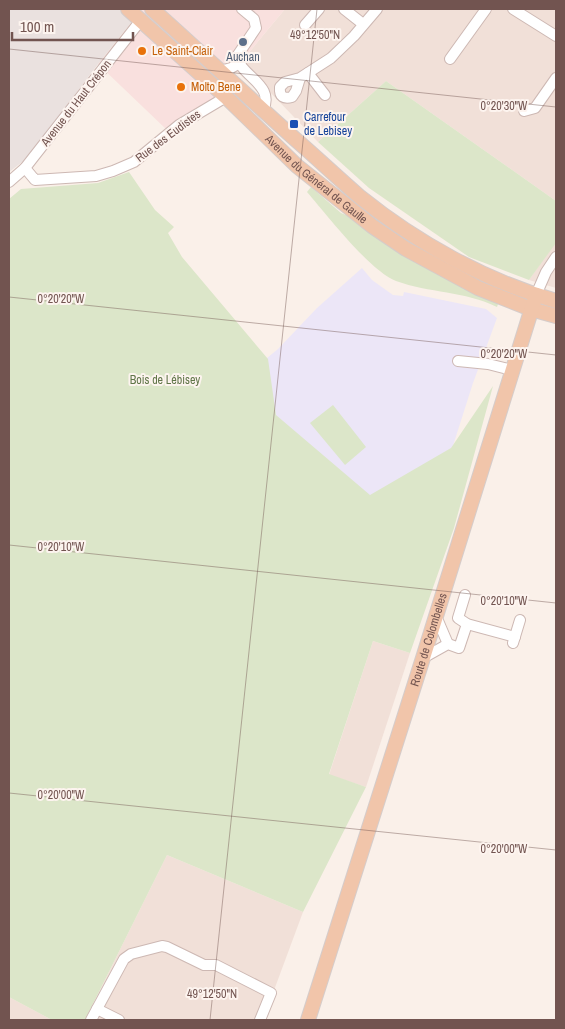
<svg xmlns="http://www.w3.org/2000/svg" width="565" height="1029" font-family="'Archivo Narrow',sans-serif">
<style>
.residential{fill:#f1e0d8}
.commercial{fill:#f9e0de}
.industrial{fill:#eae1df}
.education{fill:#ece6f7}
.green{fill:#dce6c9}
.lines{fill:none;stroke-linecap:round;stroke-linejoin:round}
.minor-casing{stroke:#cdb8b3;stroke-width:12}
.major-casing{stroke:#d5ccca;stroke-width:16}
.minor{stroke:#fff;stroke-width:10}
.major{stroke:#f1c5aa;stroke-width:14}
.ticks{fill:none;stroke:#725450;stroke-width:1;stroke-opacity:0.45}
.service-dot{fill:#5c6f8a;stroke:#fdf4ef;stroke-width:2}
.food-dot{fill:#e8710a;stroke:#fdf4ef;stroke-width:2}
.transit-dot{fill:#1a4fb4;stroke:#fdf4ef;stroke-width:2}
.labels{text-anchor:middle;stroke-width:4;stroke-linejoin:round;paint-order:stroke}
.food-label{font-size:12px;fill:#c56008;stroke:#fdf4ef;text-anchor:start}
.service-label{font-size:12px;fill:#4e5e75;stroke:#fdf4ef}
.street-label{font-size:12px;fill:#725450;stroke:#fdf4ef}
.transit-label{font-size:12px;fill:#164399;stroke:#fdf4ef;text-anchor:start}
.park-label{font-size:12px;fill:#617649;stroke:#fdf4ef}
.ticks-label{font-size:12px;text-anchor:middle;fill:#725450;stroke:#fdf4ef;stroke-width:4;stroke-linejoin:round;paint-order:stroke}
</style>
<rect width="100%" height="100%" fill="#faf0e9"/>
<!-- residential -->
<g class="residential">
<polygon points="285,9 556,9 556,201 386,81 318,142 241,62"/>
<polygon points="556,243 556,288 529,280 552,247"/>
<polygon points="373,641 410,653 366,787 329,775"/>
<polygon points="167,855 303,912 263,1020 85,1020"/>
<polygon points="9,997 52,1020 9,1020"/>
</g>
<!-- commercial -->
<polygon class="commercial" points="142,9 285,9 241,62 216,99 167,130 98,64"/>
<!-- industrial -->
<polygon class="industrial" points="9,9 142,9 98,64 26,159 9,172"/>
<!-- education -->
<polygon class="education" points="362,268 372,280 393,295 403,296 404,292 486,309 497,318 473,383 428,524 419,545 220,397 278,349 317,308"/>
<!-- green -->
<g class="green">
<polygon points="386,81 556,201 556,243 529,280 469,257 369,188 318,142"/>
<polygon points="129,172 155,210 174,227 168,233 182,257 268,359 276,415 370,495 451,448 493,386 454,528 410,653 373,641 329,774 366,787 303,912 167,855 85,1020 52,1020 9,997 9,199 21,189 98,183"/>
<path d="M311,187L341,213L353,218L499,301L497,307C465,291 429,293 396,281C370,271 326,214 307,192Z"/>
<polygon points="333,405 366,447 345,465 310,423"/>
</g>
<g class="lines">
<defs>
<g id="minor">
<path d="M242,9L254,19L256,28L237,56C238,60 240,64 242,67C253,81 273,89 263,111"/>
<polyline points="344,9 363,24"/>
<polyline points="513,9 556,36"/>
<polyline points="305,25 319,9"/>
<polyline points="450,59 486,9"/>
<polyline points="220,71 231,68 240,63"/>
<polyline points="308,73 325,95"/>
<path d="M300,78L296,91L292,97C284,99 279,97 280,87L285,82L300,78L331,58L354,36L377,9"/>
<polyline points="524,111 535,108 556,78"/>
<polyline points="25,168 35,180 96,176 113,171 134,162 179,125 226,97"/>
<polyline points="9,182 25,168 141,20"/>
<polyline points="536,295 546,272 556,257"/>
<polyline points="458,361 488,364 512,370"/>
<polyline points="465,595 458,618 467,624 515,637"/>
<polyline points="436,616 448,644"/>
<polyline points="513,643 520,620"/>
<polyline points="423,658 448,644 459,648 467,624"/>
<polyline points="97,1009 119,1020"/>
<polyline points="91,1020 124,959 131,954 162,946 167,947 204,965 216,965 271,993 260,1020"/>
</g>
<g id="major">
<path id="s1" d="M128,9L226,97L297,166L372,226L406,249L478,288L531,309L556,316"/>
<path d="M152,9C200,52 247,96 295,139C317,158 338,178 360,197C417,243 486,281 556,301"/>
<path id="s2" d="M308,1020L423,658L536,295"/>
</g>
</defs>
<!-- minor casing -->
<use href="#minor" class="minor-casing"/>
<!-- major casing -->
<use href="#major" class="major-casing"/>
<!-- minor -->
<use href="#minor" class="minor"/>
<!-- major -->
<use href="#major" class="major"/>
</g>
<!-- ticks -->
<path class="ticks" d="M9,49L556,107M9,297L556,355M9,545L556,603M9,793L556,850M210,1020L317,9"/>
<!-- markers -->
<circle class="service-dot" cx="243" cy="42" r="5"/>
<g class="food-dot">
<circle cx="142" cy="51" r="5"/>
<circle cx="181" cy="87" r="5"/>
</g>
<rect class="transit-dot" x="289" y="119" width="10" height="10" rx="2.5"/>
<g class="labels">
<!-- food labels -->
<g class="food-label">
<text x="152" y="55">Le Saint-Clair</text>
<text x="191" y="91">Molto Bene</text>
</g>
<!-- service labels -->
<g class="service-label">
<text x="243" y="61">Auchan</text>
</g>
<!-- street labels -->
<g class="street-label">
<text transform="translate(76 103) rotate(-52)" y="4">Avenue du Haut Crépon</text>
<text transform="translate(168 136) rotate(-37)" y="4">Rue des Eudistes</text>
<text dy="4" stroke="none"><textPath href="#s1" startOffset="254">Avenue du Général de Gaulle</textPath></text>
<text dy="4" stroke="none"><textPath href="#s2" startOffset="399">Route de Colombelles</textPath></text>
</g>
<!-- transit labels -->
<g class="transit-label">
<text x="304" y="121">Carrefour<tspan x="304" dy="14">de Lebisey</tspan></text>
</g>
<!-- park labels -->
<g class="park-label">
<text x="165" y="384">Bois de Lébisey</text>
</g>
</g>
<g class="ticks-label">
<text x="315" y="39">49°12'50"N</text>
<text x="504" y="110">0°20'30"W</text>
<text x="61" y="303">0°20'20"W</text>
<text x="504" y="358">0°20'20"W</text>
<text x="61" y="551">0°20'10"W</text>
<text x="504" y="605">0°20'10"W</text>
<text x="61" y="799">0°20'00"W</text>
<text x="504" y="853">0°20'00"W</text>
<text x="212" y="998">49°12'50"N</text>
</g>
<!-- border -->
<rect width="565" height="1029" fill="none" stroke="#725450" stroke-width="20"/>
<!-- scale -->
<path d="M12 32v8h121v-8" fill="none" stroke="#725450" stroke-width="2.5"/>
<text x="20" y="32" font-size="15" fill="#725450" stroke="#fdf4ef" stroke-width="4" paint-order="stroke">100 m</text>
</svg>
